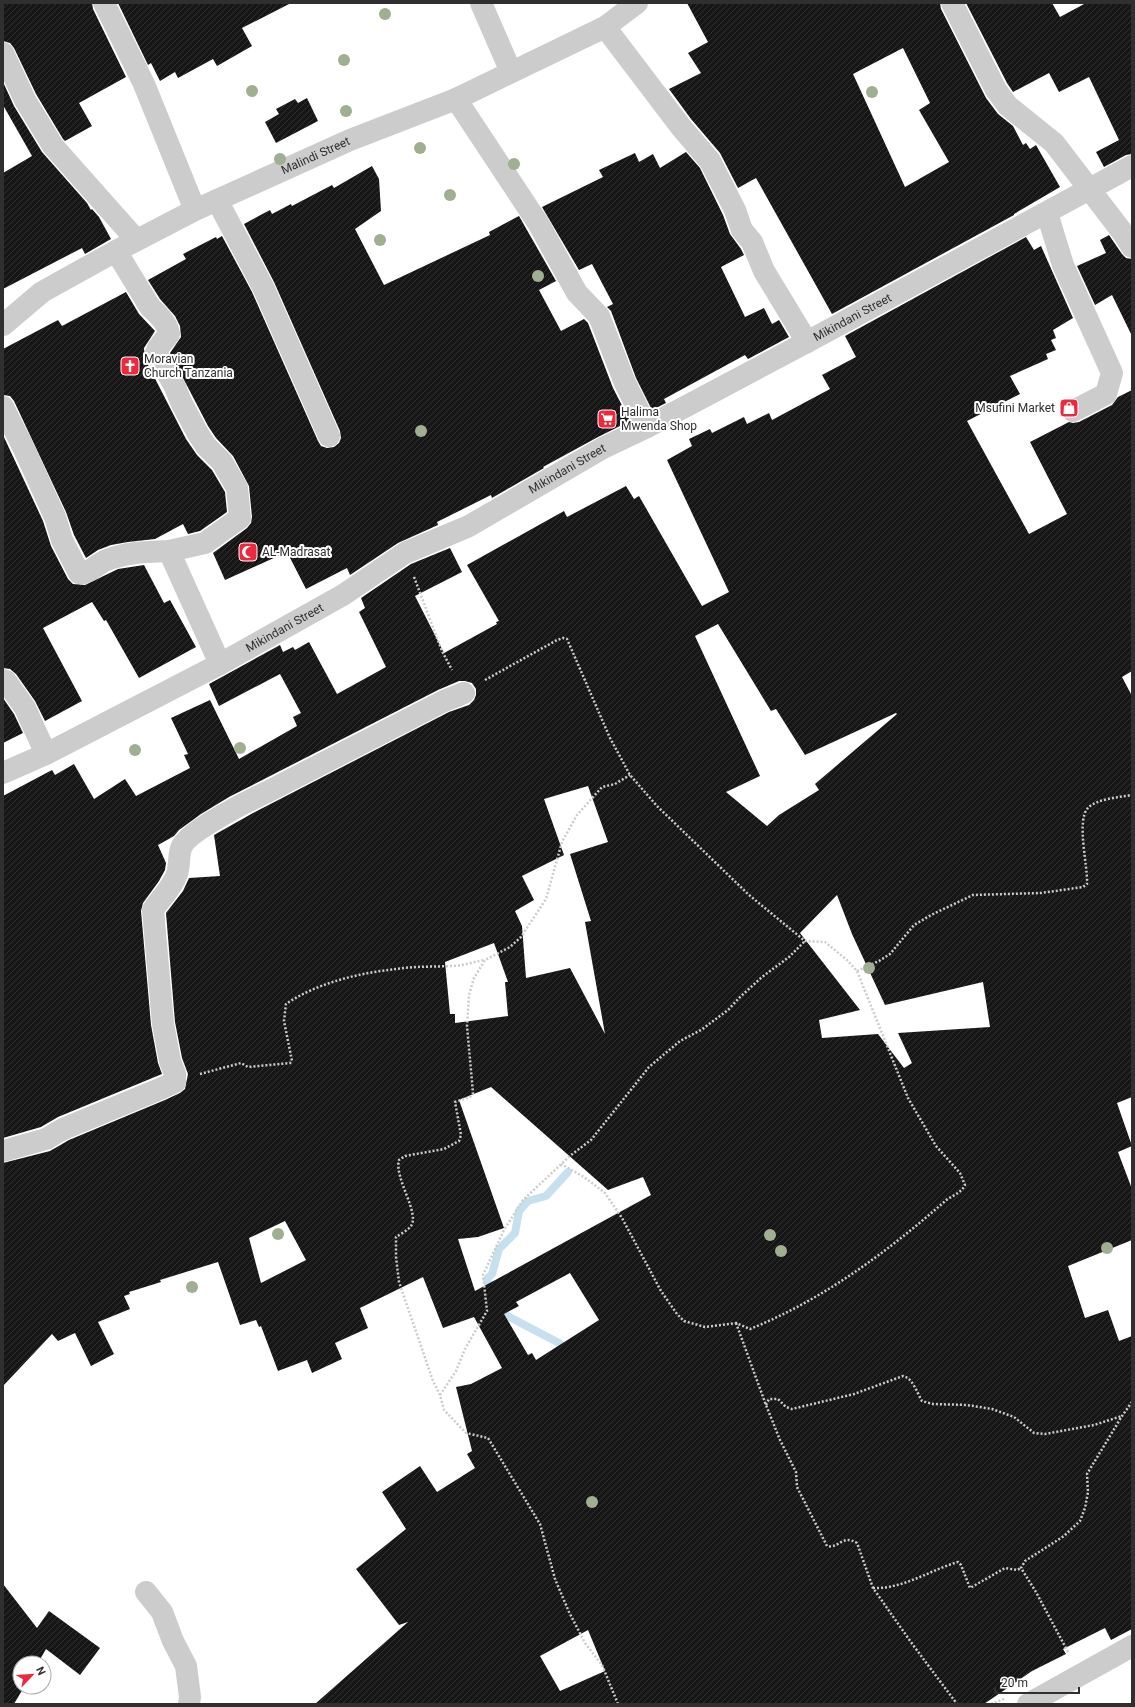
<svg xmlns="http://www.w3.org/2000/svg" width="1135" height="1707" font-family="Roboto,sans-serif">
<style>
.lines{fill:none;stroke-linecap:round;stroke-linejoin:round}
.stream{stroke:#c7e0ee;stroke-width:8}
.building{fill:url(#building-hatch);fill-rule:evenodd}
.path{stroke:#ccc;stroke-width:2.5;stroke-dasharray:2 2;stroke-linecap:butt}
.minor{stroke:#ccc;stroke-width:22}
.tree{fill:#a0af92}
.labels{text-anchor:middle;stroke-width:4;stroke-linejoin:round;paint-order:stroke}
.street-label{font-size:12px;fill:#2f2f2f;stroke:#fff}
.poi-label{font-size:12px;fill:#2f2f2f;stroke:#fff;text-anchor:start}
</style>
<defs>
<pattern id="building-hatch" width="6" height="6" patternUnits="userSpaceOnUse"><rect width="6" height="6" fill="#161616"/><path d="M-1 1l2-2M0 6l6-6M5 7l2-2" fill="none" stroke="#303030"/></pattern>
</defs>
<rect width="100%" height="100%" fill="#fff"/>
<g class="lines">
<!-- stream -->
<g class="stream">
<polyline points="490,1294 487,1279 492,1274 499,1249 515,1233 519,1211 528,1201 546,1196 568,1172"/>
<polyline points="496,1310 559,1343 566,1354"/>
</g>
</g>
<!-- building -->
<g class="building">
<polygon points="3,3 92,3 93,9 126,77 79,103 92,126 65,141 63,139 36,94 14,48 10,43 3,41"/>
<polygon points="118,3 291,3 242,28 252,46 217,66 213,59 178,78 175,72 160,81 151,63 148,65"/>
<path d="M687,3H940L941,9L986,98L998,114L1013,126L1023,145L1026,143L1030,149L1036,145L1060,187L1014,214V215L832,314L756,178L738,188L720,153L691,119L669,89L701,73L688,53L708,42ZM903,48L930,103L919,110L949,162L905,187L853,74Z"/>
<polygon points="966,3 1052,3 1060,17 1086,3 1132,3 1132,154 1126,155 1104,167 1096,152 1119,140 1089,77 1059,92 1049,73 1013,92 1007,83"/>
<polygon points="3,82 14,106 42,152 87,203 91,210 92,209 99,217 111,239 85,254 82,248 3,289 3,173 32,156 3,105"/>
<polygon points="307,98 318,121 276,143 265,122 279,114 276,109 295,99 298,103"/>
<polygon points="686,152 700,168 723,215 730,234 741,249 744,255 721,267 745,317 764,308 772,324 779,320 789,337 748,359 745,355 664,399 666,403 652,410 636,378 611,311 607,307 613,304 592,264 579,270 542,207 603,177 599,170 635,153 639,162 653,154 660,168"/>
<polygon points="372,166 379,179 381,211 355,229 384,285 490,235 489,232 519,216 556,281 539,290 561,331 584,319 588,323 613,388 630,421 598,437 543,467 544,468 492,498 491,495 437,522 438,525 398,543 350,575 347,568 306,589 287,552 225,580 213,553 247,528 251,523 252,517 249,486 233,456 216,438 208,426 170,353 181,337 180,326 175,316 160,299 148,280 186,259 183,254 216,237 217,239 222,236 252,292 318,441 321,446 327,448 334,447 339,443 341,438 340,431 274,282 244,224 270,210 272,214 291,204 292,206 332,185 334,188"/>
<polygon points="1109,235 1122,254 1126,258 1132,259 1132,336 1112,295 1095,305 1077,266 1106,253 1100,240"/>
<path d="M1026,237L1034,250L1041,246L1073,318L1053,330L1056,338L1051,340L1056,350L1046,354L1048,359L1010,376L1020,394L967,421L1029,534L1067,514L1030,442L1069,422L1073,423L1079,422L1112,405L1118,397L1132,390V671L1122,677L1132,696V1097L1117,1103L1132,1146L1118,1152L1132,1189V1240L1068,1266L1085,1318L1108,1310L1119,1341L1132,1336V1629L1111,1640L1105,1628L1063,1649L1066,1654L1032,1671L984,1704H315L408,1622L399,1625L356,1569L406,1529L382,1492L420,1466L437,1492L475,1468L467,1454L472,1451L456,1387L471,1384L502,1368L474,1317L443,1328L423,1277L360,1308L368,1328L335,1343L342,1359L312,1373L307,1360L278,1371L261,1326L259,1327L256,1320L240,1325L218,1262L160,1280L161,1282L129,1292L130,1294L124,1296L130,1309L98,1322L114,1354L91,1366L75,1333L58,1341L52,1334L3,1386V1163L50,1151L69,1140L165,1100L180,1093L185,1089L188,1074L182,1058L175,1022L166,913L183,891L189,878L220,876L214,835L253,813L449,712L469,705L474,700L476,695V689L472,683L465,681H459L438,690L229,797L201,814L179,830L174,836L158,845L166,863L165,870L159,881L143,903L141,911L151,1025L158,1063L162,1074L58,1117L41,1127L3,1138V796L52,770L55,775L74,764L94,799L125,779L136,796L190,768L184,755L188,754L171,718L210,700L239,759L297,726L293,717L301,713L280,674L219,706L209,684L280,645L283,652L293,647L295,650L309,642L337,694L386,667L359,612L365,608L361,598L411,564L450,548L462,572L415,596L444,653L497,624L496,622L499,621L467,565L564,511L567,517L626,486L634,499L639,496L702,606L729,592L667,460L692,446L689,439L710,429L712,433L744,417L747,424L769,413L772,420L830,389L822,375L856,357L845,336ZM718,624L771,711L776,709L805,755L896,713L897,714L815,784L819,790L779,815L767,826L726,792L760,776L695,636ZM588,786L608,842L570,854L591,921L585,922L605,1034L570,968L526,978L522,926L515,911L534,900L522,876L564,855L544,799ZM837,895L852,934L885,1005L983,982L990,1027L898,1033L912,1063L904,1068L878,1034L822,1038L819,1020L860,1010L800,933ZM494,943L508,982H505L508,1016L455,1023V1014H450L445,962ZM491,1087L608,1190L643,1177L651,1195L475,1291L458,1239L478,1237L504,1228L459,1100ZM285,1221L306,1260L261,1283L249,1238ZM570,1273L599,1320L536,1360L532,1353L528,1355L504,1314L519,1306L516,1302ZM588,1630L605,1671L560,1691L540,1656Z"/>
<polygon points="126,292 139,314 155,331 144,348 145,359 186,439 197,455 212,470 225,492 227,512 200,531 188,534 183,524 155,539 128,542 111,545 98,550 86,558 74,535 66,512 14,401 10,396 3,395 3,349 58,320 62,326"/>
<polygon points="3,435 43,521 51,546 68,579 73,584 85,585 118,569 144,565 164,603 170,600 196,647 139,678 106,620 104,621 92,602 43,628 82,701 45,721 35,701 16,674 10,669 3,668"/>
<polygon points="3,698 14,714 23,733 3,743"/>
<polygon points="3,1584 37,1628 49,1611 100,1648 80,1675 46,1649 38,1663 20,1663 20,1687 24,1687 14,1704 3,1704"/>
</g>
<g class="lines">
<!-- path -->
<g class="path">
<polyline points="414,577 442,651 452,670"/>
<path d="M485,680L557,640L563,638L567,639L610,738L630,775L657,806L749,895L805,941L825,942L847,960L857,971L908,1098L936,1146L960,1173L965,1185C961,1194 950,1196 944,1202C886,1253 822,1300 750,1329L736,1323L705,1327L684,1321L677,1314L661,1291L622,1218L605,1193L584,1177L561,1164"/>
<path d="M857,971L879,961L890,954L914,925L931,915L973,895L1041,893L1083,887L1087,884C1088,866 1076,820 1088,808C1096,799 1120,797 1132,795"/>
<path d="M200,1074L241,1063L248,1067L290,1063L292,1061L284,1021L286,1004C317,983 359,973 396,969C414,966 433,967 451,966C462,966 473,962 484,960"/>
<path d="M736,1323L766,1405L780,1440L796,1472L797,1487L827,1546C839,1549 842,1534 857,1543L873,1588L913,1645L957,1704"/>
<polyline points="440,1395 456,1371 465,1349 487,1311 483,1275 504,1230 523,1200 571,1155 591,1140 649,1067 680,1041 701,1030 728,1010 740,997 762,977 789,957 805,941"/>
<path d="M766,1405L769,1399H778L786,1407L792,1409L854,1394L903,1376C913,1378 917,1393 922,1401L933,1404L967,1405L992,1409L1014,1417L1034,1433L1045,1434L1094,1425L1122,1416"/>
<path d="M873,1588C904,1589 930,1570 958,1562L961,1565L970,1588L1005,1568L1017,1570L1021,1568"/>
<polyline points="1068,1652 1036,1592 1021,1568 1025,1561 1064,1536 1080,1521 1085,1508 1088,1492 1087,1474 1122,1416 1132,1402"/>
<path d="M618,1704L602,1665L585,1643L569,1612L555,1579L540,1524L488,1438L466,1433L444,1410L440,1395L433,1381L399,1282L396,1257V1237C401,1234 408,1230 411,1226C420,1213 394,1178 399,1160L405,1156L444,1149L459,1141L461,1135L455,1102L470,1097L473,1093L467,1026L469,995L474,978L485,960L510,947L521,937L546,899L562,842L577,815L602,787L615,784L630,775"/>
<polyline points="991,1704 1004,1699"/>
</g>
<!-- minor -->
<g class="minor">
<polyline points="104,3 144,84 195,210"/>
<polyline points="481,3 511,72"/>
<polyline points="952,3 996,90 1008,106 1054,143 1123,233 1132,247"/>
<polyline points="605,27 681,127 710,161 735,210 742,230 752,242 764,271 807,342"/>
<polyline points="3,53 25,100 53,146 132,235 139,238"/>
<polyline points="456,99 538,223 577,293 599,316 625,383 647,427"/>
<polyline points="217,200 263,287 329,436"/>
<polyline points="1047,213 1063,265 1112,373 1106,394 1073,411"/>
<path d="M116,251L150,307C158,314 168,324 169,334L158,348L156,353L175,387L181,402L197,432L206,446L222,462L237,488L240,518L205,543L169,551L220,664"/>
<path id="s1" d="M3,325L42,292L116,251L195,210L350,140L456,99L605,27L637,3"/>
<path d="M3,407L24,449L55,517L62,540L79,573C88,575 98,563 107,560C127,552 148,552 169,551"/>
<polyline points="3,680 6,681 25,708 46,754"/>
<path id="s2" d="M3,773L46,754L220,664L343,595L405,553L469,526L603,448L647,427L807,342L1132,166"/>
<path d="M3,1151L46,1139L63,1129L160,1089L175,1082V1074L170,1061L163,1024L153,910C161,898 172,888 177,874C180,865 178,854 182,846C190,830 250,800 267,792L444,701L464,693"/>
<polyline points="146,1592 162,1612 173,1641 186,1666 190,1697 189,1704"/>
<polyline points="1028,1704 1132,1646"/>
</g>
</g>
<!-- trees -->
<g class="tree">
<circle cx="385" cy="14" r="6"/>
<circle cx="344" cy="60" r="6"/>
<circle cx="252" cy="91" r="6"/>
<circle cx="872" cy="92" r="6"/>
<circle cx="346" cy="111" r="6"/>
<circle cx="420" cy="148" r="6"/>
<circle cx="280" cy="159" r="6"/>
<circle cx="514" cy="164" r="6"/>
<circle cx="450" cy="195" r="6"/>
<circle cx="380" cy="240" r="6"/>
<circle cx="538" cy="276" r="6"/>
<circle cx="421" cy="431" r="6"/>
<circle cx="240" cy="748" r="6"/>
<circle cx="135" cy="750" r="6"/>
<circle cx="869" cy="968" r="6"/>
<circle cx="278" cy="1234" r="6"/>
<circle cx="770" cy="1235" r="6"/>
<circle cx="1107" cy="1248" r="6"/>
<circle cx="781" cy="1251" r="6"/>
<circle cx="192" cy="1287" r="6"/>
<circle cx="592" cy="1502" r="6"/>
</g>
<!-- icons -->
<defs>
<symbol id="church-square" viewBox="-11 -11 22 22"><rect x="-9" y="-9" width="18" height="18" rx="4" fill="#ef283e" stroke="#fff"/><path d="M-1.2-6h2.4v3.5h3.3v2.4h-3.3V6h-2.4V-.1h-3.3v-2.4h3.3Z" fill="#fff"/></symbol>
<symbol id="shop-square" viewBox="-11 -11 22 22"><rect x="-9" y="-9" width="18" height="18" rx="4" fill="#ef283e" stroke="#fff"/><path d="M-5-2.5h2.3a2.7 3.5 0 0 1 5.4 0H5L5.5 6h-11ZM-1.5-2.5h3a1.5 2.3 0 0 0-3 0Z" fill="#fff"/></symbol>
<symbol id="supermarket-square" viewBox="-11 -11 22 22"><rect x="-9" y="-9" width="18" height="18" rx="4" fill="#ef283e" stroke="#fff"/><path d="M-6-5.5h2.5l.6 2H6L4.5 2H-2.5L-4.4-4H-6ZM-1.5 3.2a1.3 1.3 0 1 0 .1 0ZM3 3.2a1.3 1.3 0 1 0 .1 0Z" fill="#fff"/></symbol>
<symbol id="mosque-square" viewBox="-11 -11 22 22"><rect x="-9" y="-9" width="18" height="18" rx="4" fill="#ef283e" stroke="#fff"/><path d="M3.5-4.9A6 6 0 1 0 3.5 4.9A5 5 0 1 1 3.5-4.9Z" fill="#fff"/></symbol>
</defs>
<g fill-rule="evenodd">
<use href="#church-square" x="119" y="355" width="22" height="22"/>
<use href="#shop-square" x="1058" y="397" width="22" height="22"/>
<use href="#supermarket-square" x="596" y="408" width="22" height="22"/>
<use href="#mosque-square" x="237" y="541" width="22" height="22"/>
</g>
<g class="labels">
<!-- street labels -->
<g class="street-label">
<text dy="4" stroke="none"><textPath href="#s1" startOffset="357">Malindi Street</textPath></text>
<text dy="4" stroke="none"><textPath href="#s2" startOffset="965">Mikindani Street</textPath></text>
<text dy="4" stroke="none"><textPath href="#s2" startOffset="642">Mikindani Street</textPath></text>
<text dy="4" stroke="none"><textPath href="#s2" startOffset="317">Mikindani Street</textPath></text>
</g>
<!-- poi labels -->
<g class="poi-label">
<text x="144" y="363">Moravian<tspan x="144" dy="14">Church Tanzania</tspan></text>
<text x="1055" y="412" text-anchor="end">Msufini Market</text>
<text x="621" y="416">Halima<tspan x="621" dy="14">Mwenda Shop</tspan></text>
<text x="262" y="556">AL-Madrasat</text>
</g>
</g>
<!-- border -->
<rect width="1135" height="1707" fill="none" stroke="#2f2f2f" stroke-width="8"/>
<!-- north arrow -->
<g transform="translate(32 1675) rotate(65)"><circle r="19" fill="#ffffff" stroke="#acacac"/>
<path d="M0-3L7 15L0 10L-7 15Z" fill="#ef283e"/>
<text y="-6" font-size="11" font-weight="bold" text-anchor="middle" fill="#2f2f2f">N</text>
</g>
<!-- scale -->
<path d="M995 1687v6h84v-6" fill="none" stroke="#2f2f2f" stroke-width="2"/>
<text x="1001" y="1687" font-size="12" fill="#2f2f2f" stroke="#ffffff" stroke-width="3" paint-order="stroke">20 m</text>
</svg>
